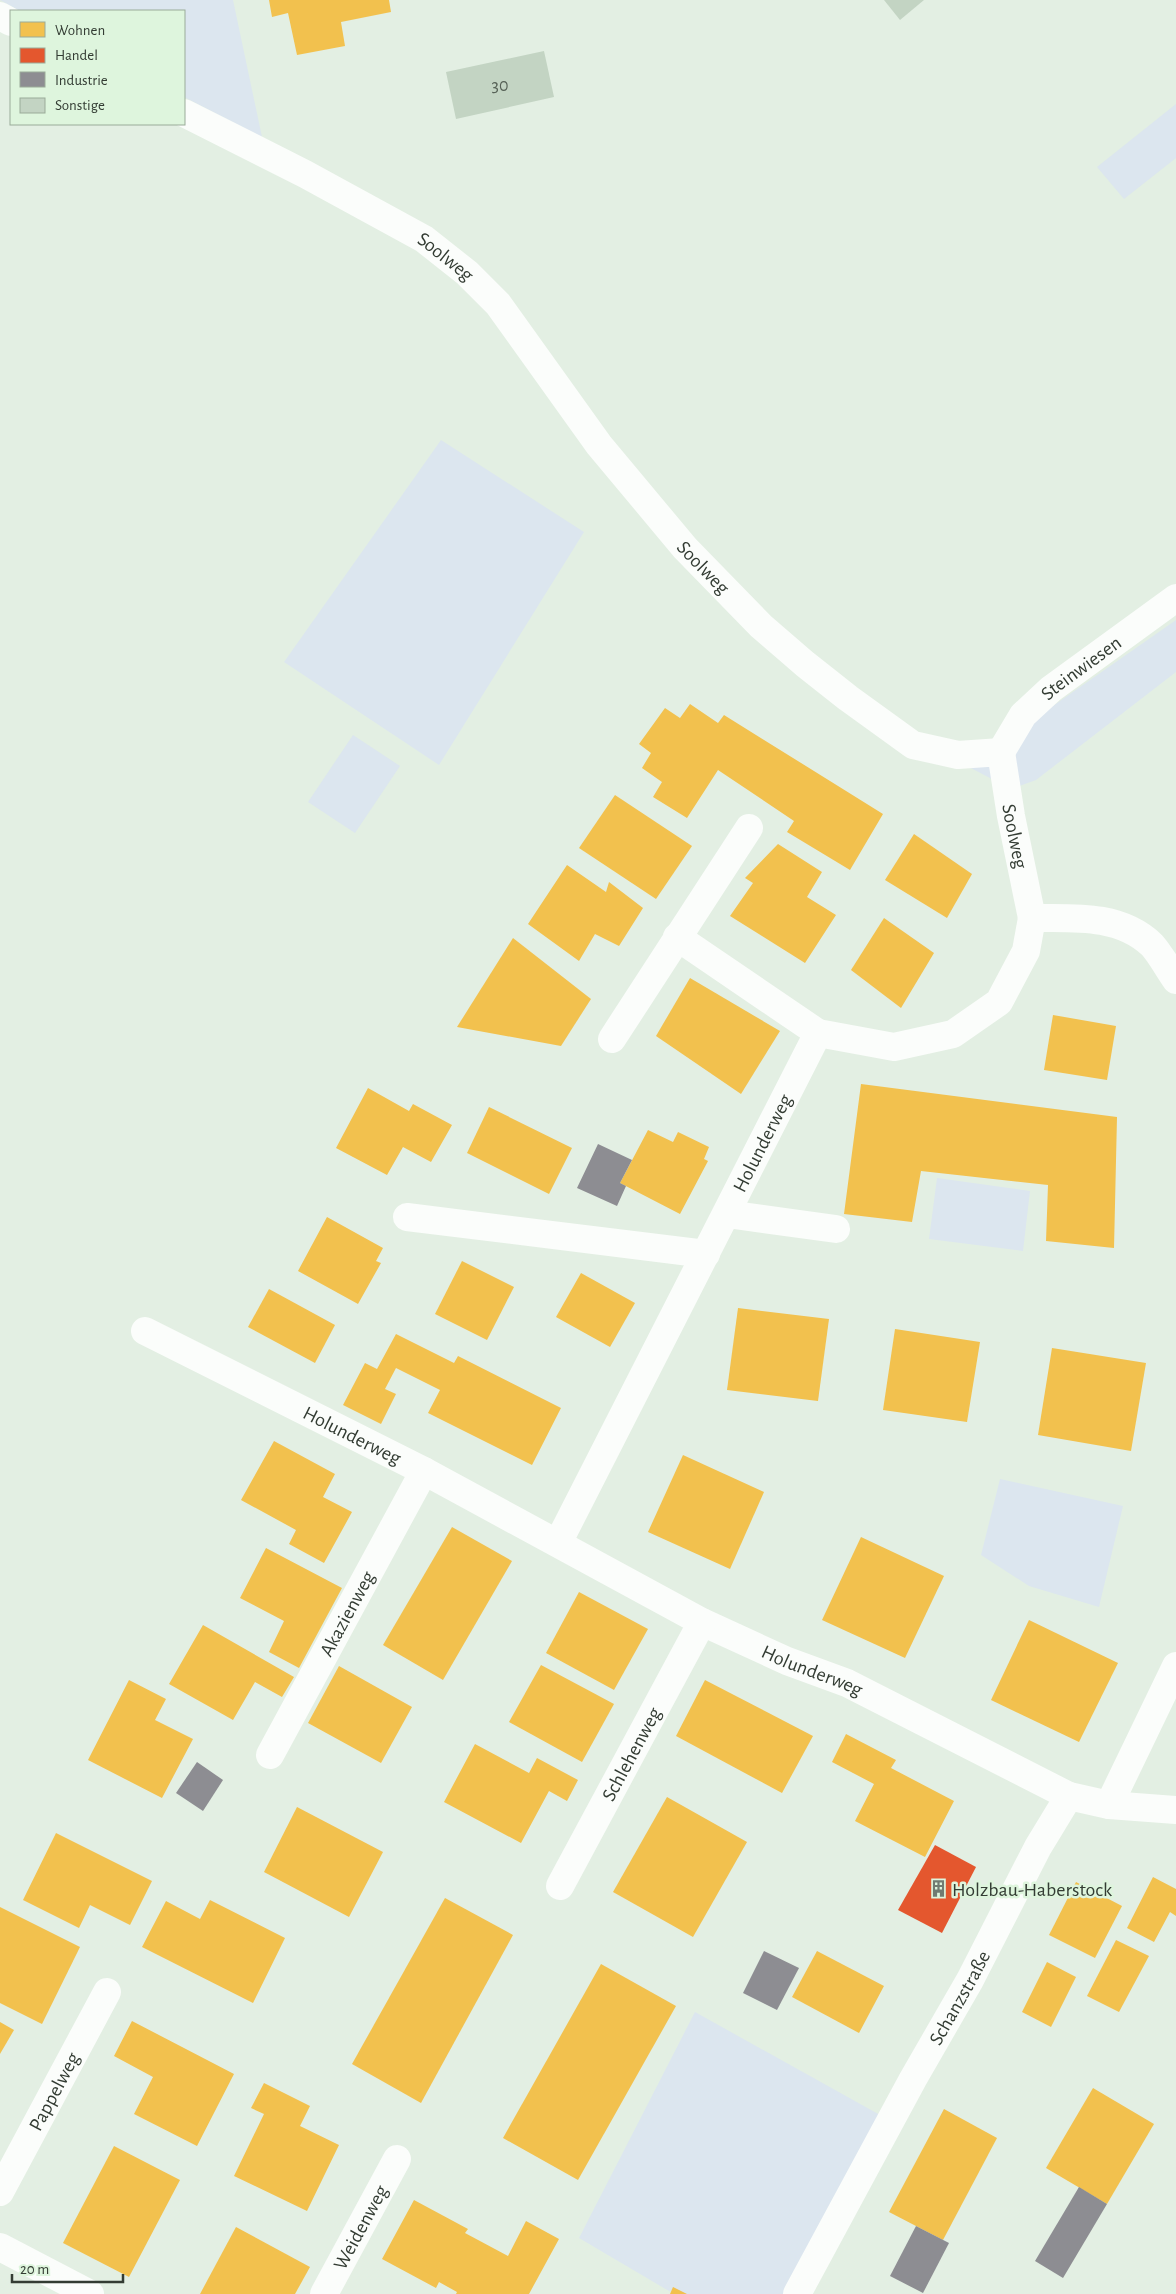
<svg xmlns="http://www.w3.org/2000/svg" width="1176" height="2294" font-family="'Alegreya Sans',sans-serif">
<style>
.green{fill:#dce6ef}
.homes{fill:#f2c14e}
.shops{fill:#e4572e}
.industry{fill:#8d8d92}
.building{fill:#c3d4c3}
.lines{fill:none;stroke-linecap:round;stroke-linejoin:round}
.minor{stroke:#fbfdfb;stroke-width:28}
.labels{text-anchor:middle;stroke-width:5;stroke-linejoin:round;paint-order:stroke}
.number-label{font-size:18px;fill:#576257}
.street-label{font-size:20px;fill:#333c33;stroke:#def5dd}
.poi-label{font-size:20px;fill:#333c33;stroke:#def5dd;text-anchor:start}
</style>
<rect width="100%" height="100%" fill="#e3efe3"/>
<!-- green -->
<g class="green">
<polygon points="0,0 233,0 262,137 184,97 184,11 20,11"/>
<polygon points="1176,104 1176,158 1124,199 1097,167"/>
<polygon points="441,440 584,532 439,765 284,662"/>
<polygon points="1176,620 1176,672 1036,780 1011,789 967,766"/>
<polygon points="353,735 400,766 355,833 308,802"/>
<polygon points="937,1178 1030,1191 1023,1251 929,1239"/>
<polygon points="1000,1479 1123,1506 1099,1607 1029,1586 981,1555"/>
<polygon points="695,2012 880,2115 783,2294 674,2294 579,2238"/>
</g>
<!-- homes -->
<g class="homes">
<polygon points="269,0 389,0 391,12 341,22 345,46 297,55 288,13 272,17"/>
<polygon points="690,704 718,723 724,715 883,814 850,870 787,832 794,821 718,770 687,818 653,797 662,782 642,768 651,753 639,744 665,708 680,718"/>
<polygon points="615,795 692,846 656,899 579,848"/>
<polygon points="914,834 972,874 947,918 885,880"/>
<polygon points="778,844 822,872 807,897 836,915 805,963 730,916 753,883 745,878"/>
<polygon points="567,865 606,892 609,882 643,908 619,946 595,934 579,961 528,924"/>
<polygon points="884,918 934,953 901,1008 851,970"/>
<polygon points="513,938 591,999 561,1046 457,1027"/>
<polygon points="690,978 780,1031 741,1094 656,1036"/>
<polygon points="1053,1015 1116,1026 1107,1080 1044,1070"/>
<polygon points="861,1084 1117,1117 1114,1248 1046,1241 1048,1185 921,1171 912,1222 844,1214"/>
<polygon points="368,1088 409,1111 413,1104 452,1125 431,1162 403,1147 387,1175 336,1148"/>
<polygon points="489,1107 572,1148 549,1194 467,1153"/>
<polygon points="648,1130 673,1142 678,1132 709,1147 704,1159 708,1161 680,1214 620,1183"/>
<polygon points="327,1217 383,1248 376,1261 381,1263 358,1304 298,1271"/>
<polygon points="462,1261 514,1287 487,1340 435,1314"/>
<polygon points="581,1273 635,1303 610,1347 556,1317"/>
<polygon points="269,1289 335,1325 315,1363 248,1327"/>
<polygon points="738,1308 829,1319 818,1401 727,1390"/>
<polygon points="895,1329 980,1342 967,1422 883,1410"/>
<polygon points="396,1334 454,1363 458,1356 561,1408 532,1465 428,1413 440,1390 396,1368 385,1389 396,1394 381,1424 343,1405 365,1363 377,1369"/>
<polygon points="1052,1348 1146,1363 1131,1451 1038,1435"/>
<polygon points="274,1441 335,1474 323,1497 352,1512 324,1563 289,1544 296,1530 241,1500"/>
<polygon points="683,1455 764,1492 730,1569 648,1532"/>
<polygon points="452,1527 512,1561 443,1680 383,1645"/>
<polygon points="861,1537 944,1576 905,1658 822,1620"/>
<polygon points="266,1548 342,1588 299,1668 269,1652 284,1621 240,1598"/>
<polygon points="579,1592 648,1629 614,1690 546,1653"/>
<polygon points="1029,1620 1118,1663 1079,1742 991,1700"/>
<polygon points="203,1625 294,1677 282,1697 255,1682 233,1720 169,1684"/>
<polygon points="541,1665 614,1704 582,1762 509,1722"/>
<polygon points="339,1666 412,1707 381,1763 308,1723"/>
<polygon points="129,1680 166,1699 155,1720 193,1739 162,1798 88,1760"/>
<polygon points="705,1680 813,1736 782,1793 676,1736"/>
<polygon points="846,1734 896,1760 891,1768 954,1801 925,1857 855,1821 874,1784 832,1762"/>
<polygon points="475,1744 529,1773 537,1758 578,1780 567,1801 549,1791 521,1843 444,1802"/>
<polygon points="667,1797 747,1842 693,1937 613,1892"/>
<polygon points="297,1807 383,1852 349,1917 264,1872"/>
<polygon points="56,1833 152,1881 130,1925 90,1905 79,1928 23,1900"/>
<polygon points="1153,1877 1176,1889 1176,1916 1170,1912 1154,1942 1127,1928"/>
<polygon points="1076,1882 1122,1906 1095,1958 1049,1935"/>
<polygon points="445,1898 513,1935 421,2103 352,2064"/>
<polygon points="210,1900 285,1938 253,2003 142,1947 166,1901 200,1919"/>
<polygon points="0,1907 80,1947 42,2024 0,2003"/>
<polygon points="1116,1940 1149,1956 1119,2012 1087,1996"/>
<polygon points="817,1951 884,1986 859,2033 792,1997"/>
<polygon points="1047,1962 1076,1977 1051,2027 1022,2012"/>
<polygon points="601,1964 676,2006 578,2180 503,2138"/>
<polygon points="132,2021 234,2074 197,2146 134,2114 153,2077 114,2056"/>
<polygon points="0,2022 14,2030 0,2054"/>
<polygon points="264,2083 310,2106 300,2126 339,2145 307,2211 234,2176 264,2114 251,2108"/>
<polygon points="1093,2088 1154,2124 1107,2204 1046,2168"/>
<polygon points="944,2109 997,2138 943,2240 889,2212"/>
<polygon points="114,2146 180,2180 129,2277 63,2243"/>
<polygon points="414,2200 468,2229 465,2233 508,2256 526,2221 559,2239 529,2294 456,2294 457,2292 439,2282 436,2288 382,2259"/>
<polygon points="236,2227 310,2267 295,2294 200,2294"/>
<polygon points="673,2287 687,2294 670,2294"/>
</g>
<!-- shops -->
<polygon class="shops" points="935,1845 976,1867 942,1933 898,1910"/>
<!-- industry -->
<g class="industry">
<polygon points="598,1144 632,1160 620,1183 626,1186 617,1206 577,1188"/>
<polygon points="197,1762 223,1780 203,1811 176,1793"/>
<polygon points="764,1951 799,1968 777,2010 743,1993"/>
<polygon points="1079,2187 1107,2204 1063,2278 1035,2261"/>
<polygon points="916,2226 949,2243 923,2293 890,2276"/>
</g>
<!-- building -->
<g class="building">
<polygon points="884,0 924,0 900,20"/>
<polygon points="544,51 554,97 456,119 446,72"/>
</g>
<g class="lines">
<!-- minor -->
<g class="minor">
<polyline points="0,16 11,22"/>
<path id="s1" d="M184,113L305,174L424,239L467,273L498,304L599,445L685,548L761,626L805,664L848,698L913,745L958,755L1001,752L1011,816L1032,918C1073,918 1120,914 1152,945C1161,955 1168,969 1176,980"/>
<path id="s2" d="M1001,752L1023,715L1051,689L1176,598"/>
<polyline points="677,937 818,1033"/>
<polyline points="612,1039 749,828"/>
<polyline points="727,1214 836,1229"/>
<polyline points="407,1217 706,1254"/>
<path id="s3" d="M145,1331L424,1471L702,1622L787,1661L847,1683L1069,1796"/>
<path id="s4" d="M558,1543L818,1033L894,1047L953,1034L999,1002L1026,951L1032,918"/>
<path id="s5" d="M270,1755L424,1471"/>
<polyline points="1109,1805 1176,1666"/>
<path id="s6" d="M560,1886L702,1622"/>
<path id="s7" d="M0,2192L107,1992"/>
<polyline points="0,2247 90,2294"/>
<path id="s8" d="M324,2294L397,2159"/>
<path id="s9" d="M797,2294L913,2079L970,1980L1038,1847L1069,1796L1109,1805L1176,1810"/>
</g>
</g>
<!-- icons -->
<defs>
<symbol id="building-bare" viewBox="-9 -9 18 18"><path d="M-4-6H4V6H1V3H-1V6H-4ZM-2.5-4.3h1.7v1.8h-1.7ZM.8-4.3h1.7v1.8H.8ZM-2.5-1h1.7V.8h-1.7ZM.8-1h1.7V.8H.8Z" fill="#717b71" stroke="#def5dd" stroke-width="2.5" paint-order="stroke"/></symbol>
</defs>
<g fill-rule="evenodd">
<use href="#building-bare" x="926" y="1876" width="25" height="25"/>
</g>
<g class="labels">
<!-- number labels -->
<g class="number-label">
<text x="500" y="91">30</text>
</g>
<!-- street labels -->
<g class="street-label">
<text dy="7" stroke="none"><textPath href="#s1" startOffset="299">Soolweg</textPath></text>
<text dy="7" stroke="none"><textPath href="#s1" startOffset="704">Soolweg</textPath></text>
<text dy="7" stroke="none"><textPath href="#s2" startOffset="118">Steinwiesen</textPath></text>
<text dy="7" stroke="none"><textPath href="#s1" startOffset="1154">Soolweg</textPath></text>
<text dy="7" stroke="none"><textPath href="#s4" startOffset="449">Holunderweg</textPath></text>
<text dy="7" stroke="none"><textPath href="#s3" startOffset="232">Holunderweg</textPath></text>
<text dy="7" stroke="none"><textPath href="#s5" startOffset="161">Akazienweg</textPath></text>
<text dy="7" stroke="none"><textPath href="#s3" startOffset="749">Holunderweg</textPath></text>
<text dy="7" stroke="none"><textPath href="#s6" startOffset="150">Schlehenweg</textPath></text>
<text dy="7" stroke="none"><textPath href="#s9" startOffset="338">Schanzstraße</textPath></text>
<text dy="7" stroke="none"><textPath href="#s7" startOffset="114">Pappelweg</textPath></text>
<text dy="7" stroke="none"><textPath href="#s8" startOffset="76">Weidenweg</textPath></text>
</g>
<!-- poi labels -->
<g class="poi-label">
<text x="952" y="1896">Holzbau-Haberstock</text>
</g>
</g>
<!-- legend -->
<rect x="10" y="10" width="175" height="115" fill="#def5dd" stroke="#9aab99"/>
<rect x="20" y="22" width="25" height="15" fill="#f2c14e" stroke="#9aab99"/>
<text x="55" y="35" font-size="15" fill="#333c33">Wohnen</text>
<rect x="20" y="48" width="25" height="15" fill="#e4572e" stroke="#9aab99"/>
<text x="55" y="60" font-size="15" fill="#333c33">Handel</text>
<rect x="20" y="72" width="25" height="15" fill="#8d8d92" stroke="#9aab99"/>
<text x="55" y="85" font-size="15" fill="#333c33">Industrie</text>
<rect x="20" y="98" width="25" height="15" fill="#c3d4c3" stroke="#9aab99"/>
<text x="55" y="110" font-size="15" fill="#333c33">Sonstige</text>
<!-- scale -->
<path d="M12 2274v8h111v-8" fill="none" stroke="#333c33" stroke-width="2.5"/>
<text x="20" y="2274" font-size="15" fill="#333c33" stroke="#def5dd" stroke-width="4" paint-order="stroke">20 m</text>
</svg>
